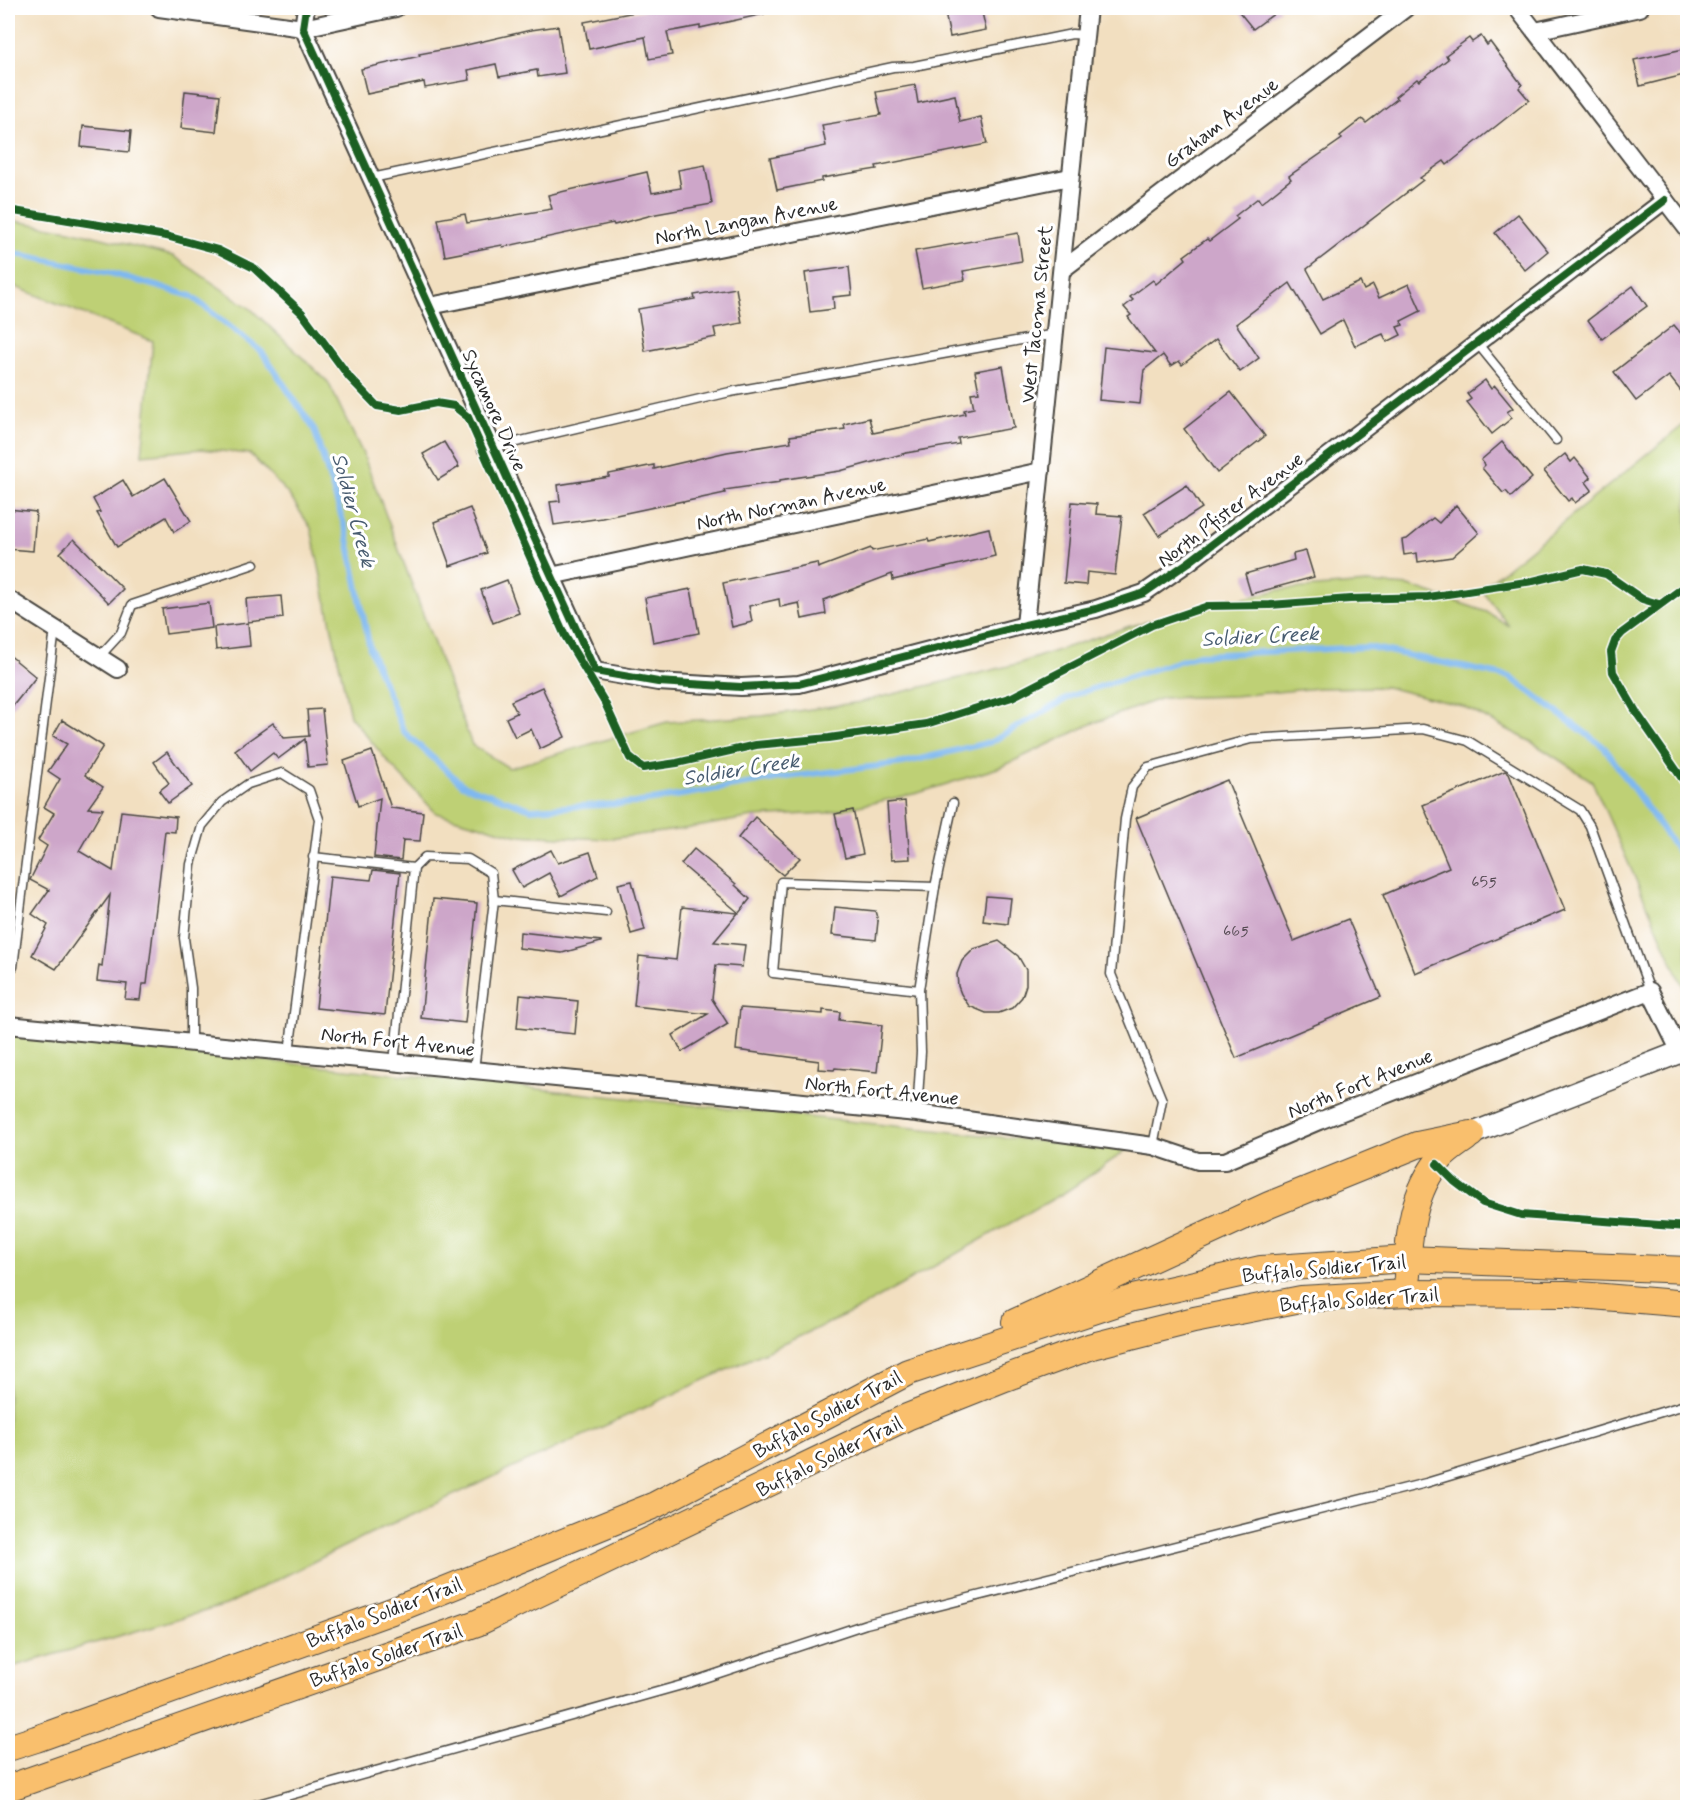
<svg xmlns="http://www.w3.org/2000/svg" width="1695" height="1815" font-family="Mynerve,sans-serif">
<style>
.green{fill:#bed074;stroke:#747e50;stroke-width:1.5}
.lines{fill:none;stroke-linecap:round;stroke-linejoin:round}
.stream{stroke:#7eb8f0;stroke-width:6}
.building{fill:#cda6c9}
.service-casing{stroke:#494641;stroke-width:11}
.minor-casing{stroke:#494641;stroke-width:20}
.tertiary-casing{stroke:#494641;stroke-width:24}
.primary-casing{stroke:#494641;stroke-width:28}
.service{stroke:#fff;stroke-width:8}
.minor{stroke:#fff;stroke-width:16}
.tertiary{stroke:#fff;stroke-width:21}
.primary{stroke:#f9bf6d;stroke-width:26}
.cycleway-casing{stroke:#fff;stroke-width:11}
.cycleway{stroke:#1b5e20;stroke-width:8}
.labels{text-anchor:middle;stroke-width:6;stroke-linejoin:round;paint-order:stroke}
.number-label{font-size:16px;fill:#544a52}
.street-label{font-size:20px;fill:#2b2b2b;stroke:#fff}
.water-label{font-size:21px;font-style:italic;fill:#485c70;stroke:#fff}
</style>
<rect width="100%" height="100%" fill="#fff"/>
<filter id="ink" filterUnits="userSpaceOnUse"><feTurbulence type="fractalNoise" baseFrequency=".0167" numOctaves="2"/><feDisplacementMap in="SourceGraphic" scale="12" xChannelSelector="R" yChannelSelector="G"/><feConvolveMatrix kernelMatrix="1 2 1 2 8 2 1 2 1" color-interpolation-filters="sRGB"/></filter>
<filter id="wash" filterUnits="userSpaceOnUse"><feTurbulence type="fractalNoise" baseFrequency=".008" numOctaves="4" result="noise"/><feDisplacementMap in="SourceGraphic" scale="24" xChannelSelector="R" yChannelSelector="G"/><feGaussianBlur stdDeviation="1.35" result="paint"/><feColorMatrix in="noise" values="0 0 0 0 0 0 0 0 0 0 0 0 0 0 0 0 0 1.4 0 .05"/><feComposite in="paint" operator="in"/></filter>
<g filter="url(#wash)">
<rect width="100%" height="100%" fill="#f2dfc0"/>
<!-- green -->
<g class="green">
<polygon points="8,220 70,230 173,256 251,309 328,382 363,454 472,745 509,768 667,722 762,716 861,702 1017,664 1130,626 1279,590 1367,583 1409,586 1487,612 1509,626 1481,589 1687,422 1687,995 1592,781 1530,741 1462,706 1386,687 1318,688 1234,696 1162,698 1091,724 1001,767 918,793 826,813 753,817 684,829 608,839 515,835 436,813 390,764 350,716 311,528 289,495 250,454 201,449 142,455 153,341 8,284"/>
<polygon points="8,1034 1127,1150 1067,1191 857,1310 369,1534 226,1605 8,1668"/>
</g>
<g class="lines">
<!-- stream -->
<polyline class="stream" points="8,252 110,273 191,296 262,352 314,429 347,534 370,649 404,732 463,785 531,809 635,803 787,777 903,763 991,742 1073,695 1198,655 1369,647 1510,677 1604,747 1688,866"/>
</g>
<g id="blocks">
<!-- building -->
<g class="building">
<polygon points="655,8 763,8 764,14 700,28 700,26 667,32 672,55 649,59 645,37 589,49 584,22"/>
<polygon points="944,8 981,8 986,30 950,37"/>
<polygon points="1236,8 1282,8 1253,29"/>
<polygon points="558,26 565,73 538,77 537,70 499,77 496,64 468,70 470,80 425,88 424,82 367,94 361,69 420,56 419,54 462,46 531,30"/>
<polygon points="1481,36 1487,45 1490,42 1522,85 1519,88 1529,100 1447,165 1444,161 1420,178 1423,180 1307,269 1323,299 1360,282 1364,290 1373,285 1379,298 1409,284 1421,311 1401,321 1403,325 1397,327 1401,335 1387,342 1383,334 1355,346 1343,320 1320,334 1290,283 1236,324 1259,358 1240,372 1216,339 1182,365 1179,361 1171,366 1163,355 1144,370 1140,404 1099,400 1104,347 1155,353 1128,317 1131,315 1124,307 1133,300 1130,297 1153,280 1156,284 1186,259 1184,256 1207,239 1209,241 1238,219 1235,216 1258,198 1261,203 1291,179 1289,176 1342,139 1340,136 1362,119 1366,123 1397,99 1395,97 1417,79 1419,81 1448,59 1446,55 1469,38 1472,42"/>
<polygon points="1688,48 1688,74 1640,86 1634,60"/>
<polygon points="915,85 918,103 955,95 960,122 981,117 987,144 876,166 877,169 822,178 822,181 777,190 770,158 826,146 822,125 881,115 876,92"/>
<polygon points="185,91 220,95 216,132 181,128"/>
<polygon points="83,126 131,131 129,152 81,147"/>
<polygon points="705,165 712,204 656,214 614,225 613,223 503,247 502,245 445,256 438,219 465,214 467,223 552,209 548,195 647,172 652,193 681,188 678,170"/>
<polygon points="1518,214 1548,251 1525,270 1495,233"/>
<polygon points="1018,233 1022,261 963,271 965,280 922,288 915,251"/>
<polygon points="849,267 852,295 833,297 834,309 810,312 805,273"/>
<polygon points="1633,286 1647,306 1602,339 1588,320"/>
<polygon points="736,288 742,323 714,328 716,337 645,351 638,309 695,299 694,295"/>
<polygon points="1674,325 1688,342 1688,400 1669,376 1636,401 1614,372"/>
<polygon points="1003,366 1014,428 958,438 959,444 906,453 840,471 780,480 780,482 724,490 725,493 683,502 683,501 602,518 554,525 550,502 560,501 558,485 609,477 609,474 654,465 654,469 727,452 791,442 790,436 845,429 844,424 869,418 873,433 965,414 964,410 974,408 971,393 979,392 975,371"/>
<polygon points="1485,380 1491,389 1495,386 1513,408 1507,412 1512,418 1492,434 1467,402 1471,399 1467,394"/>
<polygon points="1231,392 1265,436 1217,473 1184,429"/>
<polygon points="444,442 459,467 438,480 423,454"/>
<polygon points="1502,442 1532,478 1511,497 1506,491 1503,493 1482,468 1485,465 1481,460"/>
<polygon points="1565,454 1571,462 1575,458 1591,478 1586,482 1592,490 1575,503 1572,498 1568,501 1544,471"/>
<polygon points="165,478 191,521 174,532 166,517 117,547 97,513 100,512 93,499 123,480 133,497"/>
<polygon points="1187,485 1202,508 1159,536 1144,513"/>
<polygon points="1072,502 1097,504 1096,514 1122,516 1115,575 1087,572 1086,585 1064,583"/>
<polygon points="1456,505 1479,533 1452,557 1418,562 1417,553 1404,555 1402,540 1407,539 1433,518 1439,523"/>
<polygon points="470,508 487,553 450,566 434,522"/>
<polygon points="8,509 36,512 33,551 8,549"/>
<polygon points="989,528 995,556 893,580 892,574 824,600 826,614 802,619 799,603 780,607 779,599 749,606 752,622 732,627 723,583 817,563 818,568 871,548 872,551 928,539 929,542"/>
<polygon points="74,539 123,589 109,603 60,553"/>
<polygon points="1306,551 1314,577 1251,594 1245,574 1294,560 1293,554"/>
<polygon points="507,580 519,613 493,623 481,590"/>
<polygon points="691,589 699,633 653,642 645,598"/>
<polygon points="281,596 283,618 248,622 246,599"/>
<polygon points="209,603 212,628 166,634 162,609"/>
<polygon points="248,623 250,646 216,650 214,627"/>
<polygon points="8,654 36,677 8,712"/>
<polygon points="542,687 565,737 540,749 531,729 515,737 506,718 517,713 511,701"/>
<polygon points="322,709 328,765 308,767 305,739 278,759 273,753 250,771 235,750 273,723 284,738 309,736 307,710"/>
<polygon points="62,720 103,746 85,775 103,787 88,808 103,809 79,851 113,871 121,811 176,817 175,832 165,831 147,984 142,984 140,1000 125,999 127,984 97,981 99,965 102,966 110,895 56,969 32,955 48,925 32,914 49,890 30,880 47,846 38,840 54,813 44,807 60,779 48,771 67,744 53,736"/>
<polygon points="372,751 391,808 423,812 420,841 403,840 401,860 374,857 380,798 358,806 344,761"/>
<polygon points="167,752 192,786 168,803 159,791 169,783 154,762"/>
<polygon points="1505,771 1509,774 1565,910 1415,973 1383,895 1449,867 1423,805"/>
<polygon points="1227,780 1294,941 1348,919 1381,997 1236,1058 1136,818"/>
<polygon points="905,801 910,859 891,860 887,803"/>
<polygon points="853,810 863,854 845,858 835,814"/>
<polygon points="755,817 800,858 783,875 738,838"/>
<polygon points="694,849 736,884 735,885 750,899 739,913 681,864"/>
<polygon points="551,850 558,863 590,852 598,876 561,896 549,873 522,888 512,870"/>
<polygon points="373,870 400,873 385,1015 316,1008 330,876 371,880"/>
<polygon points="632,881 645,930 631,934 618,884"/>
<polygon points="986,896 1011,898 1008,924 983,921"/>
<polygon points="433,899 477,903 465,1023 421,1018"/>
<polygon points="682,907 738,913 714,942 745,945 742,967 716,965 712,999 728,1024 682,1052 673,1035 708,1014 634,1006 639,956 676,960"/>
<polygon points="835,907 875,911 878,921 876,940 832,935"/>
<polygon points="520,932 601,941 601,942 562,953 519,948"/>
<polygon points="999,941 1018,956 1026,970 1026,985 1022,997 1012,1008 999,1013 986,1013 969,1006 961,994 958,986 957,974 962,961 974,949"/>
<polygon points="520,995 578,1001 575,1034 517,1028"/>
<polygon points="740,1008 823,1014 823,1010 840,1012 839,1020 882,1025 877,1072 835,1068 834,1070 818,1069 819,1061 736,1050"/>
</g>
</g>
</g>
<g filter="url(#ink)">
<use href="#blocks" fill-opacity="0" stroke="#494641" stroke-width="1.5"/>
<g class="lines">
<defs>
<g id="service">
<polyline points="372,178 893,67 914,66 1072,34 1085,35"/>
<polyline points="1477,343 1556,440"/>
<polyline points="482,450 730,392 1055,334"/>
<polyline points="99,657 121,633 132,605 254,564"/>
<polyline points="313,857 414,868 425,857 468,859 491,873 494,900 474,1070"/>
<polyline points="494,900 606,912"/>
<polyline points="13,967 55,629"/>
<polyline points="919,990 773,973 781,882 935,887"/>
<polyline points="191,1044 191,988 184,938 191,864 202,826 222,802 248,784 282,773 309,790 319,819 289,1052"/>
<polyline points="394,1062 414,868"/>
<polyline points="917,1113 921,1052 919,990 935,887 953,803"/>
<polyline points="1153,1146 1162,1100 1111,974 1125,819 1132,787 1148,767 1251,739 1423,729 1468,741 1580,810 1590,826 1650,991"/>
<polyline points="244,1808 689,1683 866,1624 1426,1483 1688,1404"/>
</g>
<g id="minor">
<polyline points="159,8 303,28 396,8"/>
<polyline points="306,8 303,28 595,671 658,682 741,687 799,684 1025,625 1096,609 1144,593 1189,562 1665,200"/>
<polyline points="1517,8 1688,230"/>
<polyline points="1535,31 1640,8"/>
<polyline points="1062,270 1406,8"/>
<polyline points="430,306 1070,177"/>
<polyline points="551,576 1041,471"/>
<polyline points="8,599 118,669"/>
<polyline points="1025,625 1088,8"/>
<polyline points="8,1025 917,1113 1153,1146 1198,1161 1225,1161 1319,1121 1650,991 1680,1052"/>
</g>
<polyline id="tertiary" points="1471,1134 1688,1049"/>
<g id="primary">
<path d="M1407,1276C1408,1235 1413,1190 1441,1158C1448,1150 1458,1144 1466,1138"/>
<polyline points="1015,1322 1269,1205 1417,1145 1471,1134"/>
<polyline points="8,1748 36,1739 392,1611 655,1505 908,1372 1133,1298 1261,1269 1407,1259 1688,1270"/>
<polyline points="8,1788 477,1623 907,1417 1005,1378 1092,1346 1194,1320 1301,1299 1406,1293 1568,1294 1688,1304"/>
</g>
</defs>
<!-- service casing -->
<use href="#service" class="service-casing"/>
<!-- minor casing -->
<use href="#minor" class="minor-casing"/>
<!-- tertiary casing -->
<use href="#tertiary" class="tertiary-casing"/>
<!-- primary casing -->
<use href="#primary" class="primary-casing"/>
<!-- service -->
<use href="#service" class="service"/>
<!-- minor -->
<use href="#minor" class="minor"/>
<!-- tertiary -->
<use href="#tertiary" class="tertiary"/>
<!-- primary -->
<use href="#primary" class="primary"/>
<defs>
<g id="cycleway">
<polyline points="306,8 303,28 595,671 658,682 741,687 799,684 1025,625 1096,609 1144,593 1189,562 1665,200"/>
<polyline points="8,210 166,236 218,250 254,268 302,313 350,378 377,406 401,410 436,403 454,406 468,417 565,636 605,703 630,758 643,768 677,763 756,745 829,738 926,724 1012,697 1152,625 1208,606 1270,605 1350,599 1428,597 1533,581 1583,569 1606,574 1642,599 1659,604"/>
<polyline points="1688,584 1622,633 1615,641 1611,652 1613,672 1638,715 1688,787"/>
<polyline points="1437,1164 1454,1181 1483,1203 1521,1215 1688,1227"/>
</g>
</defs>
<!-- cycleway casing -->
<use href="#cycleway" class="cycleway-casing"/>
<!-- cycleway -->
<use href="#cycleway" class="cycleway"/>
</g>
</g>
<g class="labels">
<!-- number labels -->
<g class="number-label">
<text x="1484" y="887">655</text>
<text x="1236" y="936">665</text>
</g>
<!-- street labels -->
<g class="street-label">
<text transform="translate(1221 122) rotate(-37)" y="7">Graham Avenue</text>
<text transform="translate(746 220) rotate(-11)" y="7">North Langan Avenue</text>
<text transform="translate(1036 314) rotate(-84)" y="7">West Tacoma Street</text>
<text transform="translate(495 410) rotate(66)" y="7">Sycamore Drive</text>
<text transform="translate(791 503) rotate(-12)" y="7">North Norman Avenue</text>
<text transform="translate(1230 509) rotate(-37)" y="7">North Pfister Avenue</text>
<text transform="translate(398 1041) rotate(6)" y="7">North Fort Avenue</text>
<text transform="translate(1360 1083) rotate(-22)" y="7">North Fort Avenue</text>
<text transform="translate(882 1090) rotate(6)" y="7">North Fort Avenue</text>
<text transform="translate(1324 1268) rotate(-5)" y="7">Buffalo Soldier Trail</text>
<text transform="translate(1359 1299) rotate(-4)" y="7">Buffalo Solder Trail</text>
<text transform="translate(827 1414) rotate(-28)" y="7">Buffalo Soldier Trail</text>
<text transform="translate(829 1456) rotate(-26)" y="7">Buffalo Solder Trail</text>
<text transform="translate(384 1612) rotate(-21)" y="7">Buffalo Soldier Trail</text>
<text transform="translate(386 1655) rotate(-19)" y="7">Buffalo Solder Trail</text>
</g>
<!-- water labels -->
<g class="water-label">
<text transform="translate(354 510) rotate(75)" y="7">Soldier Creek</text>
<text transform="translate(1260 636) rotate(-3)" y="7">Soldier Creek</text>
<text transform="translate(741 769) rotate(-9)" y="7">Soldier Creek</text>
</g>
</g>
<!-- margin -->
<rect width="1695" height="1815" fill="none" stroke="#fff" stroke-width="30"/>
</svg>
